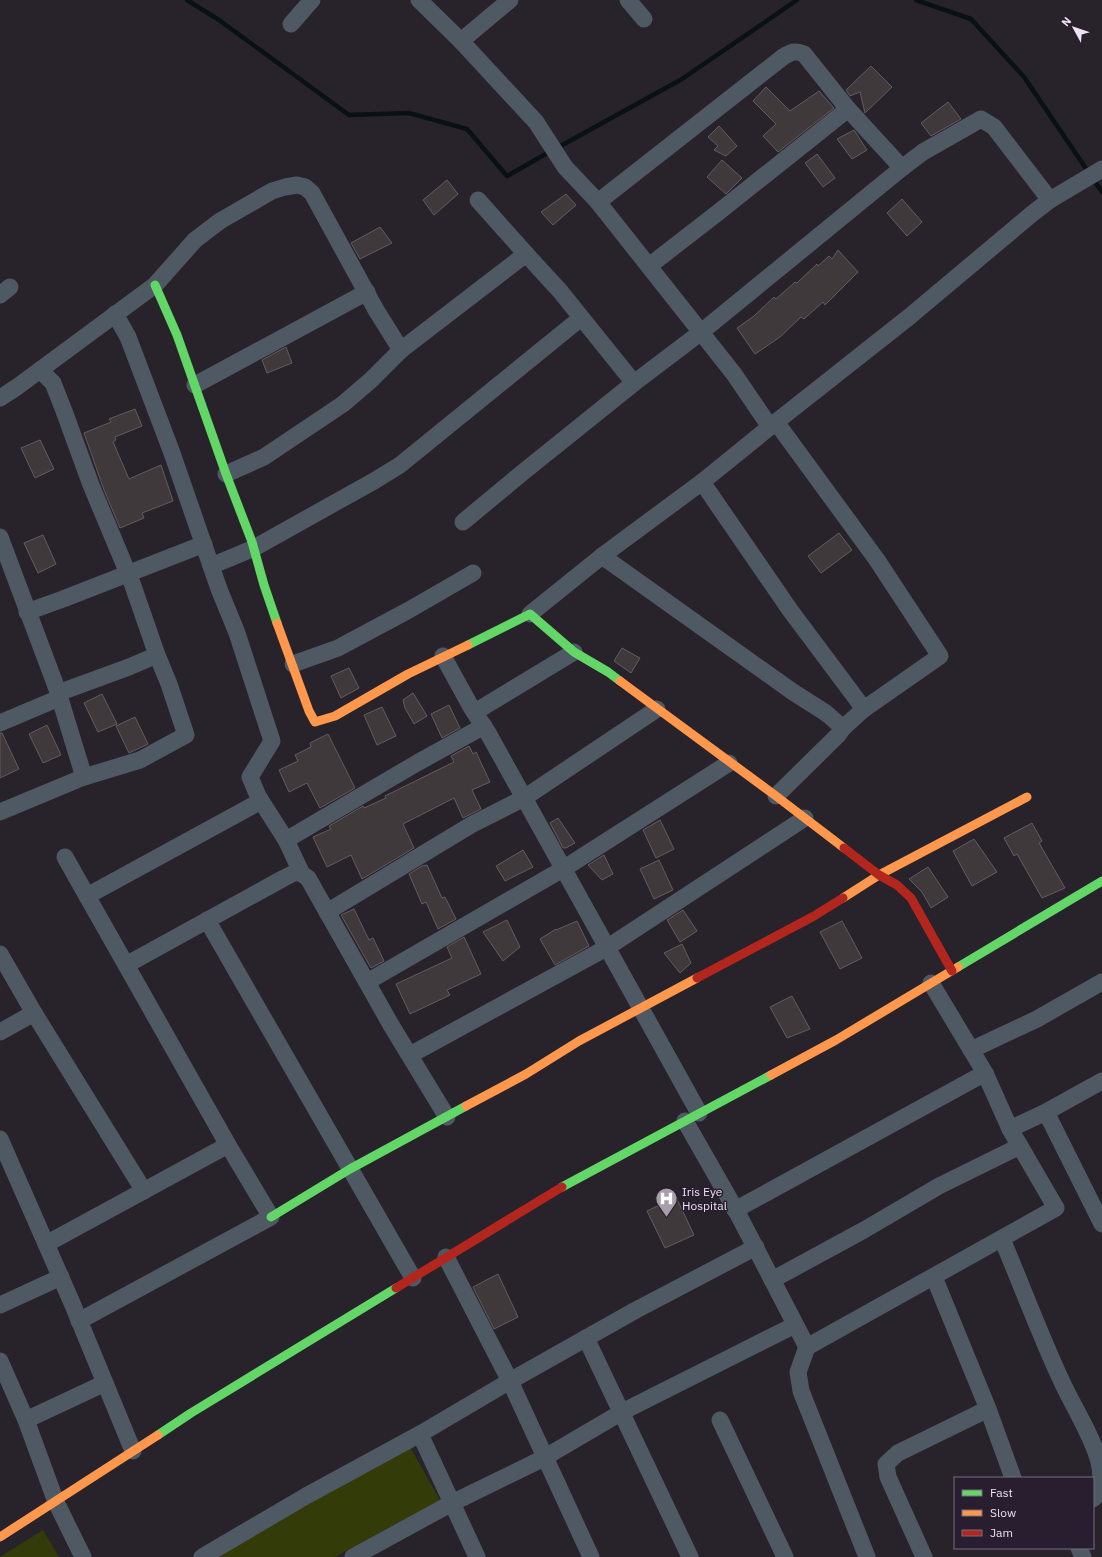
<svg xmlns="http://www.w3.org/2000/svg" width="1102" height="1557" font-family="'IBM Plex Sans',sans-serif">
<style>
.green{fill:#333c08}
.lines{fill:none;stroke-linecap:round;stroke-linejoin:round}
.stream{stroke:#081215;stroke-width:4.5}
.building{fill:#40393b;stroke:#635c5e}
.street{stroke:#4e5963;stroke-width:17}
.fast{stroke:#63d668;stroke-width:9}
.slow{stroke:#ff974d;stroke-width:9}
.jam{stroke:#b3261e;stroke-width:9}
.labels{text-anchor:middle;stroke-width:3;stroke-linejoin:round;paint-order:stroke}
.poi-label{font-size:12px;fill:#ebe3ef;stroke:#291e2f;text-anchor:start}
</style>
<rect width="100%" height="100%" fill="#28222b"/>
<!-- green -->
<g class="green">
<polygon points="410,1447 440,1500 335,1557 214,1557"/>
<polygon points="43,1530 59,1557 0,1557"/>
</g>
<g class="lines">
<!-- stream -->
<g class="stream">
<polyline points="187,0 219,20 349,115 409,113 467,129 507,176 551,151"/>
<polyline points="916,0 971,19 1024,77 1089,173"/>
<polyline points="557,148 682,79 797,0"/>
<polyline points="1093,179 1102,192"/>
</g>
</g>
<!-- building -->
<g class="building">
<polygon points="871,66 892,87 865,113 860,92 850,96 846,90"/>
<polygon points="766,87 790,111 819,91 834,108 778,152 763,136 776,124 753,101"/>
<polygon points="948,102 961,119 931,136 921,123"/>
<polygon points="719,126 737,146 726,156 714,150 718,146 708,137"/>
<polygon points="854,130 867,150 852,159 837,139"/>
<polygon points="817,154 835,178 823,187 805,163"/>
<polygon points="722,160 742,178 726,194 707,177"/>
<polygon points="447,180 458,194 434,215 423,200"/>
<polygon points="566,194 576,205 553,225 541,212"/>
<polygon points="902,199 922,222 907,236 887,213"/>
<polygon points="380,227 392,243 360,259 351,243"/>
<polygon points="838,250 858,272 825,305 823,302 804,319 801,317 780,337 755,354 737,328 754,316 774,297 776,299 795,282 797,283 817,264 818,266 829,256 832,259"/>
<polygon points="286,347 292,363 267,373 262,360"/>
<polygon points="135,409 142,426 115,437 116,440 113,442 129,479 161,465 173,501 142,513 144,518 120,528 104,490 84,433 111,422 109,419"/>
<polygon points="40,440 54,469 35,478 21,448"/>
<polygon points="839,533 852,550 821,573 808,556"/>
<polygon points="43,535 56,564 38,573 24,543"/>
<polygon points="622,648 640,658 631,673 614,661"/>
<polygon points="349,668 359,688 341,698 331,676"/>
<polygon points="413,693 427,716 414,724 405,708 403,700"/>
<polygon points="102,694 117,724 98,732 84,703"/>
<polygon points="449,705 460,728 442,738 431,714"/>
<polygon points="382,707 396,736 377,745 364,715"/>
<polygon points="135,717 148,744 129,753 116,726"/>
<polygon points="47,725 61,755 43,763 29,734"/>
<polygon points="0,733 2,733 19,769 0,778"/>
<polygon points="328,734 355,788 320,808 307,783 289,792 279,770 298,761 295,755 311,747 310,743"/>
<polygon points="469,746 473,754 476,752 490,782 472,790 481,809 463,818 454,798 403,824 414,848 362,879 351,855 327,867 313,837 331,829 329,826 363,806 364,808 386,798 385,796 454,762 451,756"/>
<polygon points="558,818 575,843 566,848 563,848 550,823"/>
<polygon points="660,820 674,849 656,858 643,830"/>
<polygon points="1032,823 1042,841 1039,843 1065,888 1042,898 1017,854 1014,856 1004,838"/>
<polygon points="974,839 997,872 972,886 953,851"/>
<polygon points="523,850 533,867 505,881 496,866"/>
<polygon points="604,855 613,874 602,880 588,865"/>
<polygon points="659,860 673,890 654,899 640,869"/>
<polygon points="427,865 442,898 445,897 456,919 438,929 426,902 422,904 409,874 422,866"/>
<polygon points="928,867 948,897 931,908 922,892 909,879"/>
<polygon points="354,909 369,940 373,938 384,961 371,968 341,915"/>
<polygon points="683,910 697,931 680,942 667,920"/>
<polygon points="507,920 520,947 503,961 483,932"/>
<polygon points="577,921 589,946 555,965 540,939 556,929 556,930"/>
<polygon points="842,921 862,958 840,969 820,932"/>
<polygon points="464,937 481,974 447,990 450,995 410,1014 396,984 452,958 447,947"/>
<polygon points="682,944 691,963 680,973 664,953"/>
<polygon points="792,996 810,1029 787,1038 770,1007"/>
<polygon points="676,1197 694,1235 665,1248 647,1211"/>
<polygon points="498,1274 518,1317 494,1329 473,1287"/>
</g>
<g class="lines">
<!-- street -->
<g class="street">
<polyline points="419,0 461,41 536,122 565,167 598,202 734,374 770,427"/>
<polyline points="628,0 644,19"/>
<polyline points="291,24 312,0"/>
<polyline points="461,41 510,0"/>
<polyline points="478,200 526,254"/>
<path d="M598,202L783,57C791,52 795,50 804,54L848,109L902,168"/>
<polyline points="649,266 720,211 848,109"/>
<polyline points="0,295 10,287"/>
<polyline points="115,314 128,337 172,453 219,589 237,633 272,741 250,777 258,796 286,840 302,874"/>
<polyline points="195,385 367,292"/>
<polyline points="0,398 17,387 155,285 195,240 220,221 272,191 285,187 297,185 305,187 312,193 376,310 401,350"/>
<polyline points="776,422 877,560 940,656 864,709"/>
<polyline points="226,474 264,457 343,404 371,380 401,350 526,254 560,291 634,383"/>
<polyline points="702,482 790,610 864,709 843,728"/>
<polyline points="463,522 522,473 634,383 700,333 902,168 923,152 981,119 994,127 1050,200"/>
<polyline points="0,537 57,689 84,777"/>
<polyline points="602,556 793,692 826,713 843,728 838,735 776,796"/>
<polyline points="211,566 254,548 374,481 400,465 581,318"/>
<polyline points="27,612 63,599 204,544"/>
<polyline points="530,614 602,556 702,482 776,422 909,317 1033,213 1050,200 1102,169"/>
<polyline points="443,656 471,707 488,733 699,1113"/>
<polyline points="293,664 338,648 409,610 473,573"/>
<polyline points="58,693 129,667 157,655"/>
<polyline points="475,712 574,652"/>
<polyline points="0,723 59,698"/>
<polyline points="0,812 84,777 140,760 186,735 169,684 157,655 132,583 91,485 64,411 53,383 40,370"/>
<polyline points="286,840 417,763 484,726"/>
<polyline points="65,857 87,896"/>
<polyline points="327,912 471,825 524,798 657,709"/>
<polyline points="207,920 413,1278"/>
<polyline points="0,954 34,1013 144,1191"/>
<polyline points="126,965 284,878 296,872 302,874 308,878 391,1025 447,1117"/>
<polyline points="367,982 563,869 729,763"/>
<polyline points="0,1032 34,1013"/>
<polyline points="971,1050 1037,1019 1102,982"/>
<polyline points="410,1055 608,947 805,818"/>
<polyline points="1046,1112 1102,1224"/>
<polyline points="685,1121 738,1214 807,1347 1056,1208 1010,1129 985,1073 931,983"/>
<polyline points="1010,1129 1046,1112 1102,1081"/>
<polyline points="0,1139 72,1303 133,1451"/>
<polyline points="228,1145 87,896 261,801"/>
<polyline points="735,1210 985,1073"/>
<path d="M1002,1239C1022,1286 1040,1335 1062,1382C1073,1406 1093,1437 1099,1462C1102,1474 1102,1491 1093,1499"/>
<polyline points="46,1244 228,1145 271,1217 79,1321"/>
<polyline points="934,1277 988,1409 1013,1478"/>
<polyline points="772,1280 864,1230 939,1186 1020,1146"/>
<polyline points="0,1305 61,1277"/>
<polyline points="586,1338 690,1557"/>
<polyline points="807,1347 798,1372 801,1391 867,1557"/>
<polyline points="0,1361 26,1420 56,1502 83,1557"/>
<polyline points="26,1420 105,1383"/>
<polyline points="720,1420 785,1557"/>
<polyline points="420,1434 477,1557"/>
<polyline points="1079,1548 1083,1557"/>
<polyline points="202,1557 306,1496 420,1434 510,1381 446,1257"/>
<polyline points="353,1557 452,1503 542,1459 622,1412 795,1325"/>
<polyline points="591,1557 510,1381 636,1310 756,1247"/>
<polyline points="924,1557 888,1477 886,1464 898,1453 988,1409"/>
</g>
<!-- fast -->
<g class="fast">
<polyline points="155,285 177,335 226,474 252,542 264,585 277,623"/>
<polyline points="468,645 530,614 574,652 608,672 620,681"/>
<polyline points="958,967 1102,881"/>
<polyline points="562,1187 771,1075"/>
<polyline points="271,1217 350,1169 466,1106"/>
<polyline points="158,1435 191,1413 396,1288"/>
</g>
<!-- slow -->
<g class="slow">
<polyline points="277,623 309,711 315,722 335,716 408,674 468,645"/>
<polyline points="620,681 776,796 844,848"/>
<polyline points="843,898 879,875 1027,797"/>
<polyline points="771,1075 836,1040 958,967"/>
<polyline points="466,1106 526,1074 579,1041 697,978"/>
<polyline points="0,1537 158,1435"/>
</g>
<!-- jam -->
<g class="jam">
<polyline points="844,848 879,875 897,885 911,898 952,971"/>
<polyline points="697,978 814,916 843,898"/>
<polyline points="396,1288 562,1187"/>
</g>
</g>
<!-- icons -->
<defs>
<symbol id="hospital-pin" viewBox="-11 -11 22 30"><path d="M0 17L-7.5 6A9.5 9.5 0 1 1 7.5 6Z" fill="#a79faa" stroke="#291e2f"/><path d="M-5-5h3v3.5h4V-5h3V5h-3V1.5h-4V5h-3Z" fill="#fff"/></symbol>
</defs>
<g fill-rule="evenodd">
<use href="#hospital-pin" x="654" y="1186" width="25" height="34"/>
</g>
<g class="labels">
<!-- poi labels -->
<g class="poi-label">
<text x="682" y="1196">Iris Eye<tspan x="682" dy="14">Hospital</tspan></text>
</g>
</g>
<!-- legend -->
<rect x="954" y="1477" width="140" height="72" fill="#291e2f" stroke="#776d7c"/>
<rect x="962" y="1490" width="20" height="6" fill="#63d668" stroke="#776d7c"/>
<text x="990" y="1497" font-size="12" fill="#ebe3ef">Fast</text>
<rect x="962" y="1510" width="20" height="6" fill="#ff974d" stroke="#776d7c"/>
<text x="990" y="1517" font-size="12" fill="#ebe3ef">Slow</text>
<rect x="962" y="1530" width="20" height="6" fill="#b3261e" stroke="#776d7c"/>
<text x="990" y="1537" font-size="12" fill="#ebe3ef">Jam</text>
<!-- north arrow -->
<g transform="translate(1074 28) rotate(310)" stroke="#291e2f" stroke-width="3" paint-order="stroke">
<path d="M0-3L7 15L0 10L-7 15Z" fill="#ebe3ef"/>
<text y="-6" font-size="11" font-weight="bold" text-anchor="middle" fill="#ebe3ef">N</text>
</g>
</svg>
